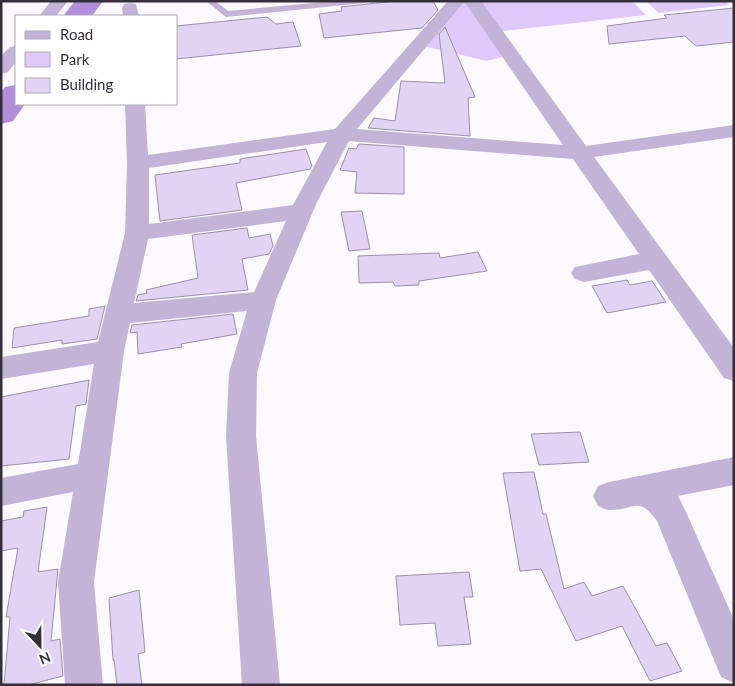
<svg xmlns="http://www.w3.org/2000/svg" width="735" height="686" font-family="Lato,sans-serif">
<style>
.green{fill:#dfc9fa}
.lines{fill:none;stroke-linecap:round;stroke-linejoin:round}
.river{fill:#b08ed9;fill-rule:evenodd}
.building{fill:#e1d3f3;stroke:#9d90ad}
.lane{fill:#c3b4d7;fill-rule:evenodd}
.street{fill:#c3b4d7;fill-rule:evenodd}
</style>
<rect width="100%" height="100%" fill="#fbf8fe"/>
<!-- green -->
<g class="green">
<polygon points="457,1 467,1 510,55 487,61 419,45"/>
<polygon points="472,1 632,1 646,15 494,32"/>
<polygon points="646,1 725,1 729,5 659,13"/>
</g>
<g class="lines">
<!-- river -->
<g class="river">
<polygon points="75,1 103,1 92,16 63,16"/>
<polygon points="16,85 16,104 25,104 13,121 1,124 1,92 5,87"/>
</g>
</g>
<!-- building -->
<g class="building">
<polygon points="395,1 433,1 438,10 422,28 324,38 319,14 342,11 341,7"/>
<polygon points="734,8 734,42 696,46 685,36 609,44 607,26 667,18 664,15"/>
<polygon points="267,17 276,24 293,22 301,46 176,59 176,26"/>
<polygon points="445,27 475,97 468,98 470,136 368,128 374,118 395,121 401,81 445,83 439,34"/>
<polygon points="359,144 404,147 404,194 355,193 357,172 340,170 349,148 356,149"/>
<polygon points="306,149 312,166 310,169 236,183 242,210 160,221 155,175 240,163 240,159"/>
<polygon points="362,211 370,249 349,251 341,212"/>
<polygon points="247,228 249,238 270,234 273,246 269,254 242,259 248,290 136,301 138,295 147,293 146,290 198,278 192,235"/>
<polygon points="478,252 487,271 419,281 419,285 395,286 393,282 359,283 358,256 439,253 440,258"/>
<polygon points="627,280 630,285 652,281 666,302 607,313 592,286"/>
<polygon points="105,306 97,339 62,344 62,340 12,348 14,328 89,316 89,309"/>
<polygon points="233,314 237,334 181,344 182,347 138,354 137,332 130,333 132,325"/>
<polygon points="89,380 86,404 76,406 69,459 1,466 1,397"/>
<polygon points="580,432 589,462 539,465 531,434"/>
<polygon points="534,472 543,514 546,514 564,589 584,582 592,596 623,586 656,646 667,643 682,671 650,681 622,626 576,641 541,569 520,571 503,473"/>
<polygon points="47,507 38,572 58,569 51,641 60,639 63,676 28,685 4,685 10,617 6,617 18,548 1,551 1,521 23,517 24,511"/>
<polygon points="469,572 473,597 464,597 471,644 438,646 435,623 400,625 396,576"/>
<polygon points="139,590 145,652 138,654 142,685 117,685 114,660 113,660 109,598"/>
</g>
<g class="lines">
<!-- lane -->
<polygon class="lane" points="206,1 215,1 228,11 335,1 368,1 364,3 226,17"/>
<!-- street -->
<g class="street">
<polygon points="51,1 68,1 56,16 39,16"/>
<path d="M448,1H481L586,146L734,125V137L594,157L734,348V381L724,378L649,270L584,282L575,279L571,273L575,267L639,254L573,159L349,141L317,202L276,300L257,373L256,436L280,685H242L226,436L229,373L247,311L130,323L124,351L94,582L103,685H65L58,582L73,492L1,506V478L78,464L94,364L1,379V357L98,342L125,233L127,163L125,104H145L148,155L335,129ZM464,2L466,4L563,145L357,129ZM327,142L293,205L149,224V168ZM286,221L254,292L134,303L148,239Z"/>
<polygon points="130,3 136,4 139,16 123,16 122,8 124,4"/>
<polygon points="16,46 16,62 8,72 1,74 1,56 10,47"/>
<path d="M734,457V485L678,496L686,512L734,620V683L721,677L657,521C638,494 633,511 609,510C606,510 601,507 598,506L593,496L598,486L609,482Z"/>
</g>
</g>
<!-- border -->
<rect width="735" height="686" fill="none" stroke="#342f3b" stroke-width="5"/>
<!-- legend -->
<rect x="15" y="15" width="162" height="90" fill="#ffffff" stroke="#aeacb1"/>
<rect x="25" y="31" width="25" height="8" fill="#c3b4d7" stroke="#aeacb1"/>
<text x="60" y="40" font-size="15" fill="#342f3b">Road</text>
<rect x="25" y="52" width="25" height="15" fill="#dfc9fa" stroke="#aeacb1"/>
<text x="60" y="65" font-size="15" fill="#342f3b">Park</text>
<rect x="25" y="78" width="25" height="15" fill="#e1d3f3" stroke="#aeacb1"/>
<text x="60" y="90" font-size="15" fill="#342f3b">Building</text>
<!-- north arrow -->
<g transform="translate(40 646) rotate(158)" stroke="#ffffff" stroke-width="4" paint-order="stroke">
<path d="M0-4L9 19L0 12L-9 19Z" fill="#342f3b"/>
<text y="-8" font-size="14" font-weight="bold" text-anchor="middle" fill="#342f3b">N</text>
</g>
</svg>
